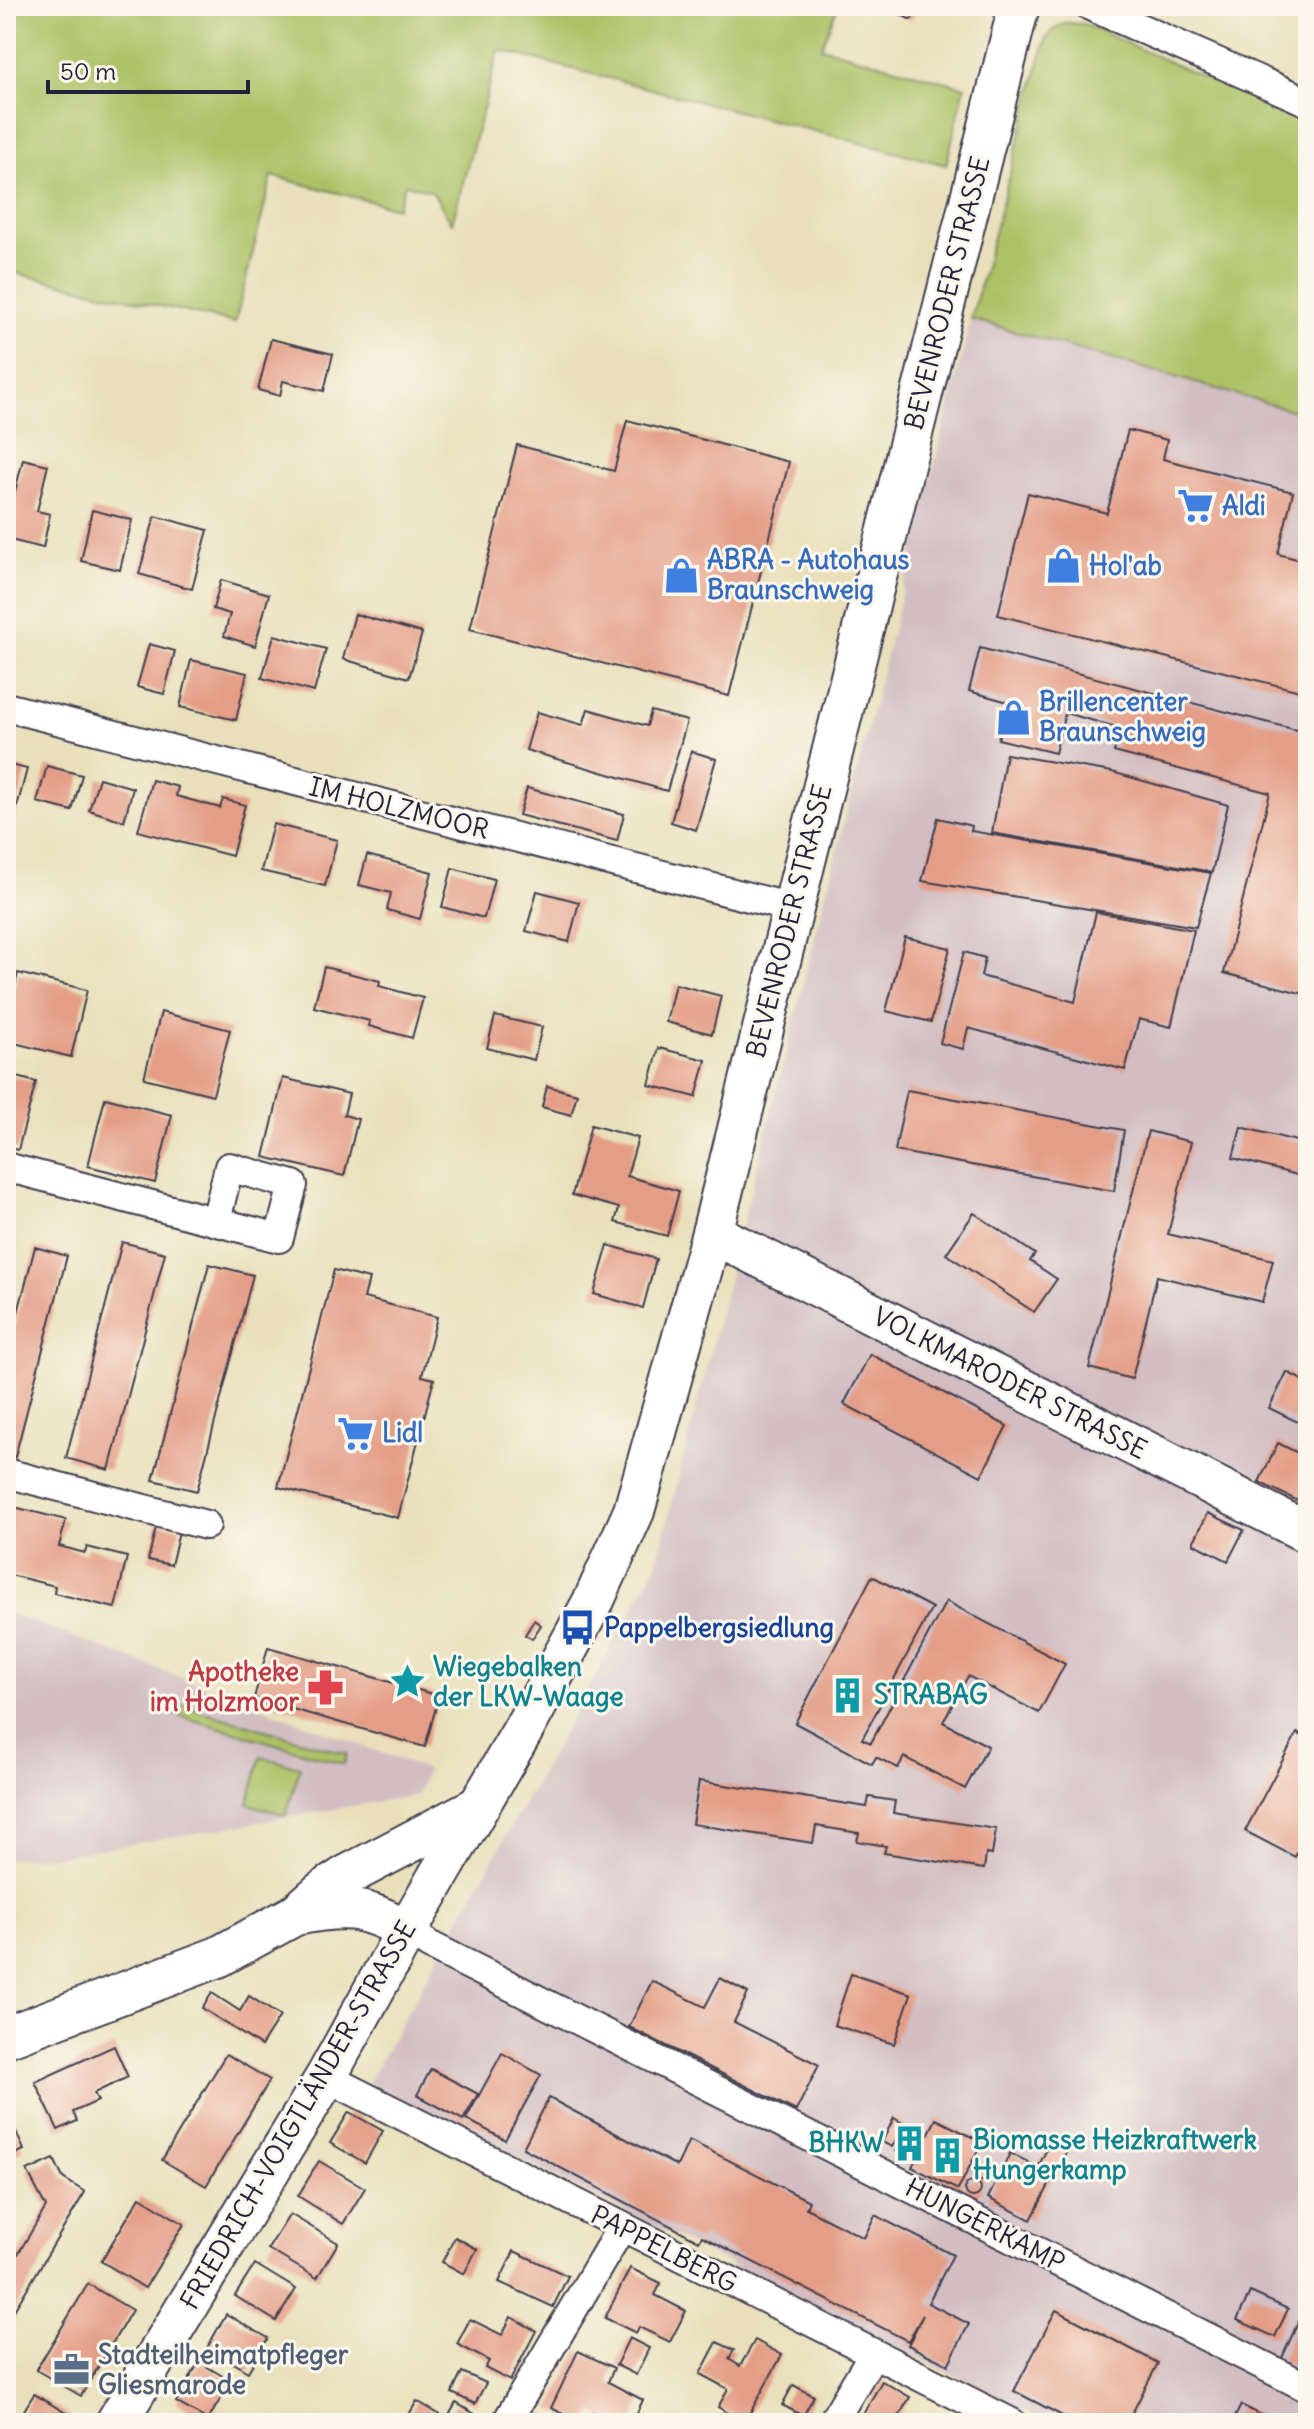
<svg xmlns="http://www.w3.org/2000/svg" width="1314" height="2429" font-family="Delius,sans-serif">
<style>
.industrial{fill:#d2bec2}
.green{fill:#acc165;stroke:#677250;stroke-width:2}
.building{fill:#e49e87}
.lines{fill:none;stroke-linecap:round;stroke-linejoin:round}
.street-casing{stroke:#403e4e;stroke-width:32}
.secondary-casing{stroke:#403e4e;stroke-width:44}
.street{stroke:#fff;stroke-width:28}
.secondary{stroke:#fff;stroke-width:40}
.labels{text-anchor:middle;stroke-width:6;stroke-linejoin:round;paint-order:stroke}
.street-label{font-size:26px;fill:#22223b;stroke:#fbf7ec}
.shop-label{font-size:26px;font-weight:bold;fill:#366cbe;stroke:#fbf7ec;text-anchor:start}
.transit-label{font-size:26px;font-weight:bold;fill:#164399;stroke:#fbf7ec;text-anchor:start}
.culture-label{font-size:26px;font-weight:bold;fill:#0d838f;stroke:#fbf7ec;text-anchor:start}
.health-label{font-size:26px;font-weight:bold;fill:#be3a42;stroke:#fbf7ec;text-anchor:end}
.service-label{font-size:26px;font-weight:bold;fill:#4e5e75;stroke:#fbf7ec;text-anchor:start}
</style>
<rect width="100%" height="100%" fill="#fbf7ec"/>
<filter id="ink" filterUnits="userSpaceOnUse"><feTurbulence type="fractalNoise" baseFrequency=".0125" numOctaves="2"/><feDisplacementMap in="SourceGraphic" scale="16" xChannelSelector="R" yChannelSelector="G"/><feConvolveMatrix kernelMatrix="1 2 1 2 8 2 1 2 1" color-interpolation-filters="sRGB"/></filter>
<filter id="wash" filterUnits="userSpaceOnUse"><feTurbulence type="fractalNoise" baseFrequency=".006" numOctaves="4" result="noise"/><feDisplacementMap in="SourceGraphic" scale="32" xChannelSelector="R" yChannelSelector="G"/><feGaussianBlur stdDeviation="1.8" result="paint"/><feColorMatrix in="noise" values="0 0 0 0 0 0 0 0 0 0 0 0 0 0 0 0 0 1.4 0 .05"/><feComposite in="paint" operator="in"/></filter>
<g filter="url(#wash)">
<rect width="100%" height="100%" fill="#e9e0bb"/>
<!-- industrial -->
<g class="industrial">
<polygon points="971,319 1308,415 1308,2423 1048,2423 368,2083 656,1567"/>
<polygon points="6,1612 427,1770 417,1795 60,1856 6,1859"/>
</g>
<!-- green -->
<g class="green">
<polygon points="6,6 838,6 821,47 965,87 946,165 499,50 452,223 432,191 405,184 397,208 272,176 235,323 6,271"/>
<polygon points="1067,23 1084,24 1308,124 1308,415 971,319 1046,38 1058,26"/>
<polygon points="159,1699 347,1754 344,1764 156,1709"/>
<polygon points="261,1757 300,1767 286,1815 248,1804"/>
</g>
<g id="blocks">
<!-- building -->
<g class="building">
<polygon points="883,6 919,6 911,20"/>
<polygon points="271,339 333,354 324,391 283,381 280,396 258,390"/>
<polygon points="627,420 789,462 729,696 470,629 517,445 614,471"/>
<polygon points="1128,430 1167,440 1163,459 1293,492 1278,554 1308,562 1308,693 998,615 1028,493 1107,513"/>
<polygon points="23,459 48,465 37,511 50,514 43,548 6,539 6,508 7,502 12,504"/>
<polygon points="92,510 132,520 120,570 81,561"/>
<polygon points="155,516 208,530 192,589 139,574"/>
<polygon points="221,580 269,594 255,646 224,636 230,614 213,609"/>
<polygon points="355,614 422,633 409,678 343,659"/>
<polygon points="274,635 326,649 314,692 262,678"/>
<polygon points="149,644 175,651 164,694 137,687"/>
<polygon points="980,648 1308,733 1308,995 1224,973 1270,793 1114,752 1120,728 1065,713 1055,753 998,739 1008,702 969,691"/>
<polygon points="191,660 247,673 236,720 180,707"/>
<polygon points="588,709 647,726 651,711 687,721 667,791 526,750 537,712 583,725"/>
<polygon points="691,751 716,759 696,830 671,822"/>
<polygon points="1006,754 1112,772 1228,805 1212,872 992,833"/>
<polygon points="6,764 27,769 7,845 6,845"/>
<polygon points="47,766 82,775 72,811 37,802"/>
<polygon points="99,778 133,788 124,821 89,810"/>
<polygon points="152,780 178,787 176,796 220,808 223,799 245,805 232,856 138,831"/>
<polygon points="527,788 624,814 617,841 519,815"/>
<polygon points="938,818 972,826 971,831 1211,873 1196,927 922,881"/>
<polygon points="273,824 337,840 325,886 261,871"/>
<polygon points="367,855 432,872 420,919 387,910 391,893 359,885"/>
<polygon points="452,868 494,879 484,918 442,907"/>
<polygon points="537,891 579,902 569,942 526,931"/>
<polygon points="1096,912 1194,930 1171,1027 1139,1019 1125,1070 968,1028 963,1049 940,1043 964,952 985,958 981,976 1075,1002"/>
<polygon points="905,937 950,948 931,1022 886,1011"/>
<polygon points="324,967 380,981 379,986 423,998 412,1038 369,1026 370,1021 314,1007"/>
<polygon points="18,973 87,990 71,1057 6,1041 6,1022"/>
<polygon points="675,984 721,996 712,1034 666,1022"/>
<polygon points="161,1012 230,1030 213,1095 144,1078"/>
<polygon points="495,1016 542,1027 534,1060 487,1048"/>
<polygon points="659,1048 706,1060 696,1097 649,1085"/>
<polygon points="6,1074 36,1082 18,1150 6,1147"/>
<polygon points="283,1078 349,1094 344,1115 358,1119 344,1176 264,1157"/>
<polygon points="547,1086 577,1094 571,1115 542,1107"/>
<polygon points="907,1090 1124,1130 1114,1191 895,1151"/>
<polygon points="105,1098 172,1115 155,1183 88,1166"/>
<polygon points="591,1125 638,1138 627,1176 679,1191 667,1236 615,1222 619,1208 572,1195"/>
<polygon points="1241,1127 1308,1144 1308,1178 1233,1158"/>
<polygon points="1148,1131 1191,1142 1168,1234 1273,1260 1262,1302 1157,1276 1132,1379 1089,1368"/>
<polygon points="974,1213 1035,1254 1030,1261 1057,1279 1034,1312 946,1254"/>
<polygon points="122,1242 165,1253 109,1470 66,1458"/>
<polygon points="608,1245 656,1259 643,1308 594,1294"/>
<polygon points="35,1247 67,1256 15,1457 6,1455 6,1359"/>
<polygon points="209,1264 253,1275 197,1491 153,1480"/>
<polygon points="334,1270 369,1279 364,1298 437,1317 422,1376 434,1379 398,1518 278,1487"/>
<polygon points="870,1354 1007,1426 981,1476 844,1404"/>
<polygon points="1287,1372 1308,1383 1305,1396 1308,1397 1308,1427 1269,1408"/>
<polygon points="1278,1443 1308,1458 1308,1506 1259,1482"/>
<polygon points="6,1505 66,1520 59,1546 85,1553 87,1547 127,1557 115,1608 54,1593 55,1586 6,1574"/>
<polygon points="1208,1513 1244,1530 1228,1561 1193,1543"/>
<polygon points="157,1523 180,1528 171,1565 148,1560"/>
<polygon points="872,1576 932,1608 862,1739 871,1743 946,1601 1065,1664 1039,1713 968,1676 943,1722 988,1746 965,1789 904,1757 898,1768 876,1757 872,1764 795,1723"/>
<polygon points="534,1620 541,1625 532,1639 525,1635"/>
<polygon points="268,1647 439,1696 425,1747 254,1698"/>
<polygon points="1297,1733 1308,1739 1308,1832 1295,1857 1245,1831"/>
<polygon points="699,1781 867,1807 869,1797 895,1801 893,1813 996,1829 992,1855 986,1854 984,1869 884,1853 886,1846 857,1841 859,1833 816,1826 813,1843 692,1824"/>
<polygon points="851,1974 911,1994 894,2044 834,2025"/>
<polygon points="720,1978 748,1993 734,2022 819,2065 796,2111 629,2027 652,1981 705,2007"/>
<polygon points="212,1993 240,2011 249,1996 280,2016 261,2046 202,2008"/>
<polygon points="114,2046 128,2077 94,2093 98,2101 73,2112 77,2121 58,2130 35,2082"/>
<polygon points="502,2053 541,2075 505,2140 466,2119"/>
<polygon points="226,2054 270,2080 206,2186 162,2160"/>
<polygon points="431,2069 478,2094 463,2120 417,2095"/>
<polygon points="549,2098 677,2166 689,2140 809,2201 806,2208 864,2238 875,2215 953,2255 928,2303 969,2324 948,2365 908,2345 923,2315 908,2341 702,2236 699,2241 523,2148"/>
<polygon points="6,2108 24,2150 6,2158"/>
<polygon points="349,2112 383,2131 365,2163 330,2143"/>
<polygon points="894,2118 904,2124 892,2147 882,2142"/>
<polygon points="936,2119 982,2142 958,2190 912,2167"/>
<polygon points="908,2127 924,2135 911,2159 896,2151"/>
<polygon points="1052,2139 1069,2147 1031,2220 988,2198 1010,2153 1038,2167"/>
<polygon points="54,2159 63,2178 85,2192 6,2324 6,2274 46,2207 27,2171"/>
<polygon points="319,2161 365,2188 343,2224 298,2196"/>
<circle cx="980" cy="2173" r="8"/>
<circle cx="973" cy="2189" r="8"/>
<polygon points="140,2197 184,2224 145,2288 101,2261"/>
<polygon points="290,2214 338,2243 317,2278 268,2249"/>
<polygon points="455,2237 477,2249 464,2274 442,2262"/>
<polygon points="514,2251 568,2276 553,2307 499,2282"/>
<polygon points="255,2264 296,2289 276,2321 235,2296"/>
<polygon points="630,2268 661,2283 655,2295 686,2311 670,2342 639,2327 636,2333 605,2318"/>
<polygon points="88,2284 132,2310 81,2396 36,2370"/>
<polygon points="1250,2292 1288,2309 1275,2337 1237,2320"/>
<polygon points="1308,2300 1308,2374 1281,2360"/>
<polygon points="1056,2310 1158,2363 1127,2423 1076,2423 1014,2391"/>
<polygon points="226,2314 268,2338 248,2372 207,2348"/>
<polygon points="511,2317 536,2331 510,2381 485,2368 489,2361 457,2344 470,2319 502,2335"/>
<polygon points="629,2338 649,2348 636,2375 616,2365"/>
<polygon points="755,2340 782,2355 745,2422 718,2407 728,2389 700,2374 717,2342 734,2350 729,2359 740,2366"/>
<polygon points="578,2351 614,2368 608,2382 643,2400 632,2423 616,2423 593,2412 587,2423 582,2423 551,2408"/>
<polygon points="199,2362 231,2381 208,2420 176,2402"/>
<polygon points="462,2372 486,2383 475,2404 452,2393"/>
<polygon points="882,2381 910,2397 895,2423 858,2423"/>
<polygon points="793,2385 814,2396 803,2416 782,2405"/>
<polygon points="34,2394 69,2415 65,2423 30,2423 20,2417"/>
<polygon points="417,2401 447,2419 456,2403 483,2419 480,2423 404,2423"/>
<polygon points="1241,2405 1277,2423 1232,2423"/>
<polygon points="545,2414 564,2423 541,2423"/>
</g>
</g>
</g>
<g filter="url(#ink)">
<use href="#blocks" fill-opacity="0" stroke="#403e4e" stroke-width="2"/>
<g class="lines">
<defs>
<g id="street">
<polyline points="1090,6 1308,102"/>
<polyline points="6,707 792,908"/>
<polyline points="6,1167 279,1238 293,1185 229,1167 216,1221"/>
<polyline points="6,1473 206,1525"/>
<polyline points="407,1930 429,1945 1308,2388"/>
<polyline points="326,2077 1012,2423"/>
<polyline points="506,2423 621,2228"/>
<polyline points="832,2423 873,2354"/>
</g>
<g id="secondary">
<polyline points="712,1233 1308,1533"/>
<path d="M295,1915C346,1905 361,1906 407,1930"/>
<polyline points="6,2037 218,1957 295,1915 320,1893 346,1876 479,1806"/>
<polyline points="116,2423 326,2077 407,1930 523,1730 594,1600 634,1511 712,1233 1019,6"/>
</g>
</defs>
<!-- street casing -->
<use href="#street" class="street-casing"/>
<!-- secondary casing -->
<use href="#secondary" class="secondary-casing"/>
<!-- street -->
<use href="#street" class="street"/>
<!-- secondary -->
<use href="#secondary" class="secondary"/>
</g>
</g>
<!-- icons -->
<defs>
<symbol id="supermarket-bare" viewBox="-9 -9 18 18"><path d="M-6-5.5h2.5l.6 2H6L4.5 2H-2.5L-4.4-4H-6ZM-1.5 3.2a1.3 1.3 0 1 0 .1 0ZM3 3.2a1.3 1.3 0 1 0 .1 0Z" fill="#3f7fe0" stroke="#fbf7ec" stroke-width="2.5" paint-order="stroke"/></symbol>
<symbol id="shop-bare" viewBox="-9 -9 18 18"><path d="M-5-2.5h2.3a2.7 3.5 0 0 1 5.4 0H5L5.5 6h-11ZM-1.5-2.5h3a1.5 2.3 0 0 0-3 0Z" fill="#3f7fe0" stroke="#fbf7ec" stroke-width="2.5" paint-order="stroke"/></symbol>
<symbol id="bus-bare" viewBox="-9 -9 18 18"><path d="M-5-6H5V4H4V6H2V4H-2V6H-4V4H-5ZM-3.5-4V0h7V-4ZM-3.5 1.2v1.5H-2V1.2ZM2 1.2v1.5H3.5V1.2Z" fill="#1a4fb4" stroke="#fbf7ec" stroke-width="2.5" paint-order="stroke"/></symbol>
<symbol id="sight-bare" viewBox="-9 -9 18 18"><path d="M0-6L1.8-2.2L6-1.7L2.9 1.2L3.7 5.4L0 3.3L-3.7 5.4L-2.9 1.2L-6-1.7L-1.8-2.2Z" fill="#0f9aa8" stroke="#fbf7ec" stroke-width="2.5" paint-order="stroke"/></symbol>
<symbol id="pharmacy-bare" viewBox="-9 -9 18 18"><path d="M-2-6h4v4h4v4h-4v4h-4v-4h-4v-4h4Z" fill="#e0444e" stroke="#fbf7ec" stroke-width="2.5" paint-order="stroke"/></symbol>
<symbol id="building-bare" viewBox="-9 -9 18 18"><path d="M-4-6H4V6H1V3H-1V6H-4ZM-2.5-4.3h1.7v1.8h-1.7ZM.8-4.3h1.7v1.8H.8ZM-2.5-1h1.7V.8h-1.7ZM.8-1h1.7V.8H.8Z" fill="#0f9aa8" stroke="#fbf7ec" stroke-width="2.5" paint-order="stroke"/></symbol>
<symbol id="office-bare" viewBox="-9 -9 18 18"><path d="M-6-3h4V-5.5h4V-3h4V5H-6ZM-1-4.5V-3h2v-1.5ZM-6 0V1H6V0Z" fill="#5c6f8a" stroke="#fbf7ec" stroke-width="2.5" paint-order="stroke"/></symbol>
</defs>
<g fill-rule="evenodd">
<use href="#supermarket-bare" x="1170" y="480" width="51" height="51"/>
<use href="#shop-bare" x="1038" y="540" width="51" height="51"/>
<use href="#shop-bare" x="656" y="550" width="51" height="51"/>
<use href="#shop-bare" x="988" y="692" width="51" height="51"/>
<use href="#supermarket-bare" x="330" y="1408" width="51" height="51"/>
<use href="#bus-bare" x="552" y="1602" width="51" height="51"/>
<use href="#sight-bare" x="382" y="1656" width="51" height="51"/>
<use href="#pharmacy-bare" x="300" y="1662" width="51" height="51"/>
<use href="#building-bare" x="822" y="1670" width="51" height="51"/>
<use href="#building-bare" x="884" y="2118" width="51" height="51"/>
<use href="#building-bare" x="922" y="2130" width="51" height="51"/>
<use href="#office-bare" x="46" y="2344" width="51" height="51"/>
</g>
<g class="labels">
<!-- street labels -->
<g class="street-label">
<text transform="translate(947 293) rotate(-76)" y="9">BEVENRODER STRASSE</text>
<text transform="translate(399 808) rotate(14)" y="9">IM HOLZMOOR</text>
<text transform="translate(789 921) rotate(-76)" y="9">BEVENRODER STRASSE</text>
<text transform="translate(1010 1383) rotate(27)" y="9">VOLKMARODER STRASSE</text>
<text transform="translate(298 2115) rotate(-60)" y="9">FRIEDRICH-VOIGTLÄNDER-STRASSE</text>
<text transform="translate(985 2225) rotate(27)" y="9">HUNGERKAMP</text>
<text transform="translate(664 2249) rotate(27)" y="9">PAPPELBERG</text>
</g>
<!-- shop labels -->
<g class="shop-label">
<text x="1222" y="515">Aldi</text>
<text x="707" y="569">ABRA - Autohaus<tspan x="707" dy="30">Braunschweig</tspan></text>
<text x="1089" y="575">Hol'ab</text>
<text x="1039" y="711">Brillencenter<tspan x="1039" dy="30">Braunschweig</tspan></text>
<text x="382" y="1442">Lidl</text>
</g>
<!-- transit labels -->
<g class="transit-label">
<text x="604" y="1637">Pappelbergsiedlung</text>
</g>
<!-- culture labels -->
<g class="culture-label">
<text x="433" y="1676">Wiegebalken<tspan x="433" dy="30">der LKW-Waage</tspan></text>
<text x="874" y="1704">STRABAG</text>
<text x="973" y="2149">Biomasse Heizkraftwerk<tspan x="973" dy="30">Hungerkamp</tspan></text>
<text x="884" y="2152" text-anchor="end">BHKW</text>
</g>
<!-- health labels -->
<g class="health-label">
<text x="299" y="1681">Apotheke<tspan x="299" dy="30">im Holzmoor</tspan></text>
</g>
<!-- service labels -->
<g class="service-label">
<text x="98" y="2364">Stadteilheimatpfleger<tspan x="98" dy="30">Gliesmarode</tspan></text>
</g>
</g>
<!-- margin -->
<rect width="1314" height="2429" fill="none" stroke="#fbf7ec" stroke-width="32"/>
<!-- scale -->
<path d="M48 80v12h200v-12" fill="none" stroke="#22223b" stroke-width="4"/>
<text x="60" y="80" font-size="24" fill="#22223b" stroke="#fbf7ec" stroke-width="6" paint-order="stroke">50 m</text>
</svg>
